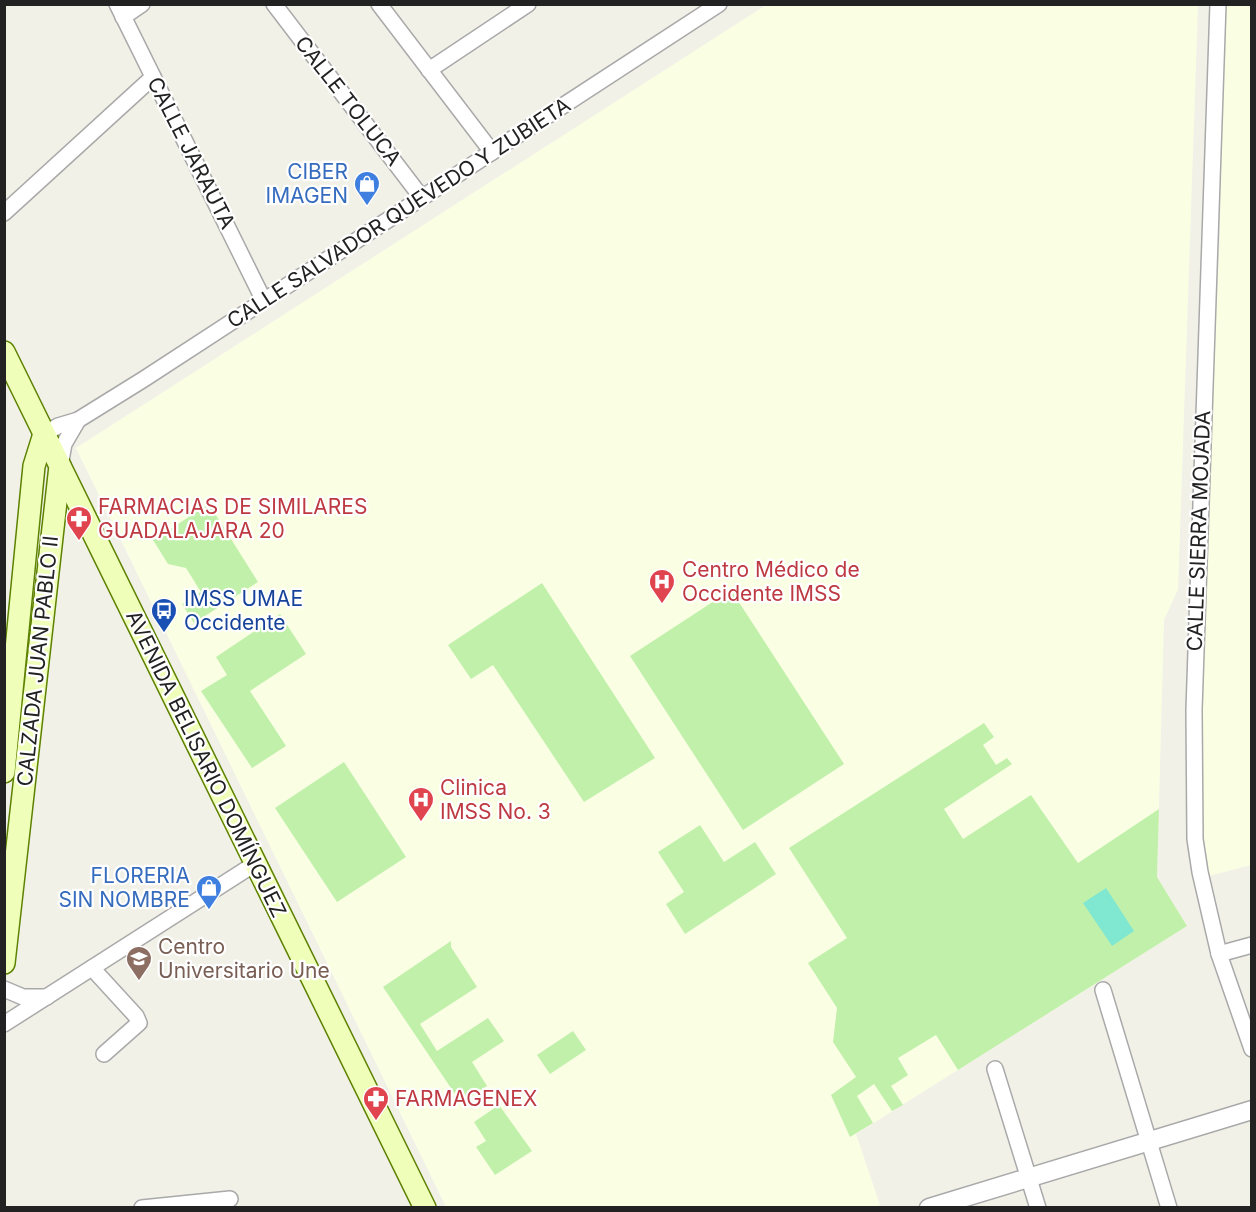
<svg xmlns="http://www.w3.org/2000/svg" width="1256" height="1212" font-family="Inter,sans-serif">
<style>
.education{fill:#faffe4}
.grass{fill:#c1f0ab}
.pitch{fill:#80e7d1}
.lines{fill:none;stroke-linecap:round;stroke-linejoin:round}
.minor-casing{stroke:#a9a9a9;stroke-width:18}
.tertiary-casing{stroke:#a9a9a9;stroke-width:21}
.secondary-casing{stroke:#5d8100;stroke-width:24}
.minor{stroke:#fff;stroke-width:15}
.tertiary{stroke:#fff;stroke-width:18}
.secondary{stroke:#efffb9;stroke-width:21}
.labels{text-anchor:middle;stroke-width:4.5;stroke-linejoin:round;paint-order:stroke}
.street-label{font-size:21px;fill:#222;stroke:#fff}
.shop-label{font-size:21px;fill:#366cbe;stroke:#fff;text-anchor:end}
.health-label{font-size:21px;fill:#be3a42;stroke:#fff;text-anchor:start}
.transit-label{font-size:21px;fill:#164399;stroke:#fff;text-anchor:start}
.education-label{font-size:21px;fill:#785e54;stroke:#fff;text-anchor:start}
</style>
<rect width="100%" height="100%" fill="#f2f1e8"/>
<!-- education -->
<g class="education">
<polygon points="766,5 1198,5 1178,589 1164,620 1157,877 1187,926 856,1134 880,1205 871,1208 446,1207 76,448"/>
<polygon points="1222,5 1251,5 1251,865 1201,878 1191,846 1220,235"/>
</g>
<!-- grass -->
<g class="grass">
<polygon points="209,504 258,582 194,623 182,604 201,592 186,568 168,564 153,540"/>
<polygon points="542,583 655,758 584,802 493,665 471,679 448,645"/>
<polygon points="731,590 844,764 743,830 630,656"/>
<polygon points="280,614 306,654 250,691 286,746 252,768 201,691 227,675 216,657"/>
<polygon points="984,723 994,737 983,745 996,765 1007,758 1012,764 944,809 963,839 1031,795 1078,863 1159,809 1157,877 1187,926 958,1070 936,1035 898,1058 908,1075 891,1086 903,1105 892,1111 874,1084 857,1096 873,1123 850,1137 831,1095 856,1077 833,1042 837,1008 808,963 847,938 789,848"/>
<polygon points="344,762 406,857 337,902 275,808"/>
<polygon points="700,825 724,862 755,842 776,874 685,934 666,904 684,892 658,852"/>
<polygon points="451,941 451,947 477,987 420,1024 437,1051 488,1018 504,1041 472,1062 487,1086 461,1103 383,987"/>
<polygon points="573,1031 586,1050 550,1074 537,1055"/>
<polygon points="499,1105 532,1151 495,1175 476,1147 486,1141 474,1122"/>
</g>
<!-- pitch -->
<polygon class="pitch" points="1106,888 1134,931 1112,946 1083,903"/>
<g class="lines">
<defs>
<g id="minor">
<polyline points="117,4 264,301"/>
<polyline points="274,4 422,198"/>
<polyline points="379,4 492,152"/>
<polyline points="1218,4 1194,710 1195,839 1200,872 1219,954 1252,1049"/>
<polyline points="123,17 142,4"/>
<polyline points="429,70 528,4"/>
<polyline points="4,213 153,77"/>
<polyline points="44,434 58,426 78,420 144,379 719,4"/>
<polyline points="60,466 64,444 78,420"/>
<polyline points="1219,954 1252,945"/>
<polyline points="92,968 136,1016 139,1023 104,1054"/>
<polyline points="4,989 23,997 47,997"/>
<polyline points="1103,990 1169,1208"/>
<polyline points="4,1024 256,863"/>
<polyline points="995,1069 1038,1208"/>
<polyline points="142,1208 230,1199"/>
</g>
<polyline id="tertiary" points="929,1208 1252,1110"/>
<g id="secondary">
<polyline points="4,352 425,1208"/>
<polyline points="4,772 34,466 44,434"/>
<polyline points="4,963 60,466"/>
</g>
</defs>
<!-- minor casing -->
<use href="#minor" class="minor-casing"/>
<!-- tertiary casing -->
<use href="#tertiary" class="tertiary-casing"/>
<!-- secondary casing -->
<use href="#secondary" class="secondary-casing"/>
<!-- minor -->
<use href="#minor" class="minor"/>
<!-- tertiary -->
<use href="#tertiary" class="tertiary"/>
<!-- secondary -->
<use href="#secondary" class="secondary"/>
</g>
<!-- icons -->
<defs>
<symbol id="shop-pin" viewBox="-11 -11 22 30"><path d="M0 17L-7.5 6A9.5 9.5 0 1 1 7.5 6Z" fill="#3f7fe0" stroke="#fff"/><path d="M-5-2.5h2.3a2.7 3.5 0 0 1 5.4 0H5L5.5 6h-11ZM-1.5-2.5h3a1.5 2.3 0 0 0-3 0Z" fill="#fff"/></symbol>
<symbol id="pharmacy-pin" viewBox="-11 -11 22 30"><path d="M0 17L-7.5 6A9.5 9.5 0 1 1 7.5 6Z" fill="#e0444e" stroke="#fff"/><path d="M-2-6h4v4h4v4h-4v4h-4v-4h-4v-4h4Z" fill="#fff"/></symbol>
<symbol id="hospital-pin" viewBox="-11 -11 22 30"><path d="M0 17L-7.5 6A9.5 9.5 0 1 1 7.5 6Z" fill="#e0444e" stroke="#fff"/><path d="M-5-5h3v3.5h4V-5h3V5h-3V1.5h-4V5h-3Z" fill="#fff"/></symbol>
<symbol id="bus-pin" viewBox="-11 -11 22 30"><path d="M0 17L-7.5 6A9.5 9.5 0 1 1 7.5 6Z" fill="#1a4fb4" stroke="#fff"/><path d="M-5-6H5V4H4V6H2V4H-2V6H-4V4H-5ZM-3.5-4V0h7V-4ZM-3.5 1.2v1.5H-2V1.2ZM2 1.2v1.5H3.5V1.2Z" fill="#fff"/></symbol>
<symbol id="university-pin" viewBox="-11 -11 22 30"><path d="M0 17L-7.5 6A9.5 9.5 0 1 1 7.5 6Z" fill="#8d6e63" stroke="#fff"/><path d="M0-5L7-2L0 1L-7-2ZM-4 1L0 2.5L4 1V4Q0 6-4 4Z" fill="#fff"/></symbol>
</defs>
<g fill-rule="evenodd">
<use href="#shop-pin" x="352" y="169" width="30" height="40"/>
<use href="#pharmacy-pin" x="64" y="504" width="30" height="40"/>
<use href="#hospital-pin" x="647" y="567" width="30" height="40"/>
<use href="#bus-pin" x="149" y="596" width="30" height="40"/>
<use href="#hospital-pin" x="406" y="785" width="30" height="40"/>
<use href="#shop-pin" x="194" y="873" width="30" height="40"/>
<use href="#university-pin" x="124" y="944" width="30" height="40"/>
<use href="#pharmacy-pin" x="361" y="1084" width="30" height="40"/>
</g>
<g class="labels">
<!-- street labels -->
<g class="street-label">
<text transform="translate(348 101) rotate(52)" y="7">CALLE TOLUCA</text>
<text transform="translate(191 153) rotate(63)" y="7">CALLE JARAUTA</text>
<text transform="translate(399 213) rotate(-33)" y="7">CALLE SALVADOR QUEVEDO Y ZUBIETA</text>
<text transform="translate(1199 531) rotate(-88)" y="7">CALLE SIERRA MOJADA</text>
<text transform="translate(38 661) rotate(-84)" y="7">CALZADA JUAN PABLO II</text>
<text transform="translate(206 764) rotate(64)" y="7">AVENIDA BELISARIO DOMÍNGUEZ</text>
</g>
<!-- shop labels -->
<g class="shop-label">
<text x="348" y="179">CIBER<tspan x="348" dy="24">IMAGEN</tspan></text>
<text x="190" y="883">FLORERIA<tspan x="190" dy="24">SIN NOMBRE</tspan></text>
</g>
<!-- health labels -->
<g class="health-label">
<text x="98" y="514">FARMACIAS DE SIMILARES<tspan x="98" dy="24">GUADALAJARA 20</tspan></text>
<text x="682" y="577">Centro Médico de<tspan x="682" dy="24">Occidente IMSS</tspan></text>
<text x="440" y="795">Clinica<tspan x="440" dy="24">IMSS No. 3</tspan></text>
<text x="395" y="1106">FARMAGENEX</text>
</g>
<!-- transit labels -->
<g class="transit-label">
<text x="184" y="606">IMSS UMAE<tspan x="184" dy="24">Occidente</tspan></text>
</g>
<!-- education labels -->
<g class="education-label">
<text x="158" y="954">Centro<tspan x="158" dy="24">Universitario Une</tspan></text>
</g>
</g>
<!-- border -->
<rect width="1256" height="1212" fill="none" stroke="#222222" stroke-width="12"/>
</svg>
